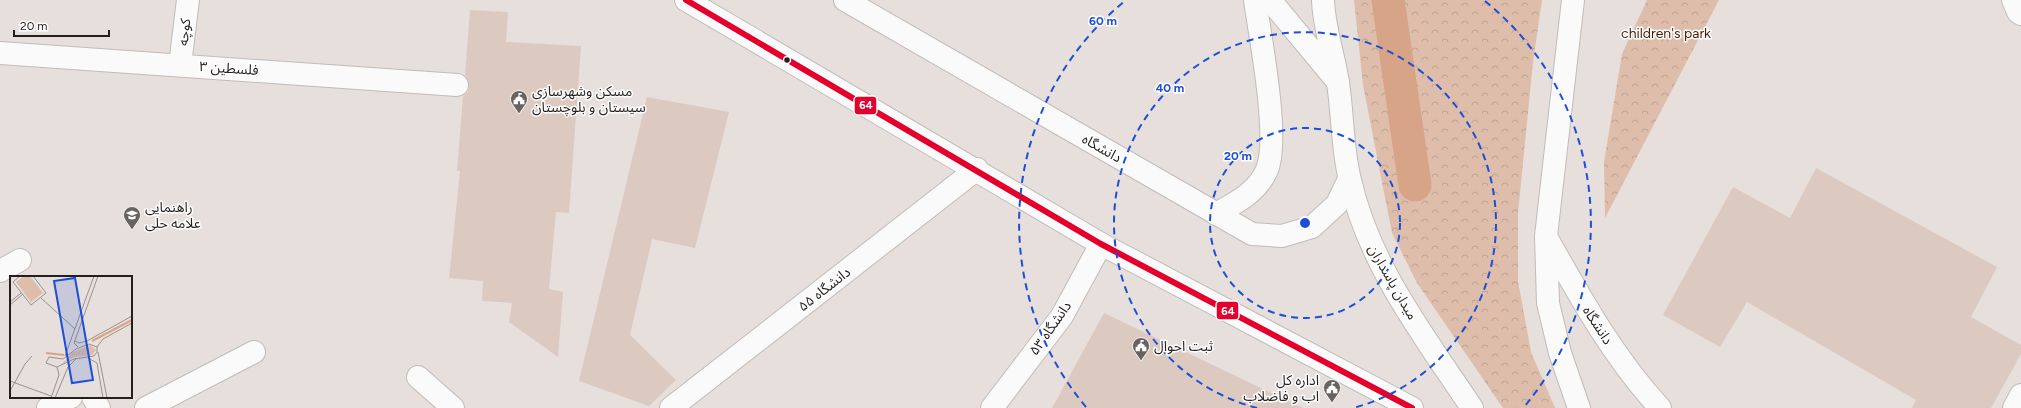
<svg xmlns="http://www.w3.org/2000/svg" width="2021" height="408" font-family="Figtree,'Noto Sans Arabic',sans-serif">
<style>
.park{fill:url(#park-crowns)}
.lines{fill:none;stroke-linecap:round;stroke-linejoin:round}
.canal{stroke:#d7a488;stroke-width:33}
.building{fill:#dccac1}
.minor-casing{stroke:#c1bcb9;stroke-width:24}
.major-casing{stroke:#c1bcb9;stroke-width:24}
.minor{stroke:#fbfafa;stroke-width:22}
.major{stroke:#fbfafa;stroke-width:22}
.bus-1-casing{stroke:#fff;stroke-width:9}
.bus-1{stroke:#e4002b;stroke-width:6}
.ring{fill:none;stroke:#1d4ed8;stroke-width:2;stroke-dasharray:7 5}
.bus-dot{fill:#241f1d;stroke:#fff;stroke-width:1.5}
.labels{text-anchor:middle;stroke-width:3;stroke-linejoin:round;paint-order:stroke}
.street-label{font-size:14px;fill:#241f1d;stroke:#fff}
.park-label{font-size:14px;fill:#481c00;stroke:#fff}
.poi-label{font-size:14px;fill:#241f1d;stroke:#fff;text-anchor:start}
.inset-river{fill:none;stroke:#d7a488;stroke-width:2}
.inset-road{fill:none;stroke:#989290;stroke-width:1}
.view{fill:#1d4ed8;fill-opacity:0.15;stroke:#1d4ed8;stroke-width:2}
.inset-edge{fill:none;stroke:#241f1d;stroke-width:2}
.centre{fill:#1d4ed8;stroke:#fff;stroke-width:2}
.ring-label{font-size:12px;text-anchor:middle;font-weight:bold;fill:#1d4ed8;stroke:#fff;stroke-width:3;stroke-linejoin:round;paint-order:stroke}
.line-badge{stroke:#fff;stroke-width:1.5}
.badge-label{font-size:11px;text-anchor:middle;font-weight:bold;fill:#fff}
</style>
<defs>
<pattern id="park-crowns" width="20" height="18" patternUnits="userSpaceOnUse"><rect width="20" height="18" fill="#dfbdab"/><path d="M2 6a3 3 0 1 1 6 0M12 15a3 3 0 1 1 6 0" fill="none" stroke="#bfa293"/></pattern>
</defs>
<rect width="100%" height="100%" fill="#e6dfdc"/>
<!-- park -->
<g class="park">
<polygon points="1354,0 1542,0 1533,62 1518,213 1518,281 1531,352 1555,408 1503,408 1417,283 1392,233 1363,85"/>
<polygon points="1647,0 1719,0 1605,218 1604,162 1622,54"/>
</g>
<g class="lines">
<!-- canal -->
<polyline class="canal" points="1388,0 1415,185"/>
</g>
<!-- building -->
<g class="building">
<polygon points="470,10 508,12 506,42 581,46 569,213 556,212 549,289 563,292 558,357 509,322 512,303 482,301 483,281 449,278 460,171 457,171 463,96 468,92 469,85 465,75"/>
<polygon points="647,97 729,112 695,248 652,239 630,335 676,380 649,406 579,381"/>
<polygon points="1816,168 1997,267 1971,317 2021,345 2021,354 1991,408 1912,408 1916,400 1747,302 1720,347 1663,315 1733,187 1790,218"/>
<polygon points="1104,313 1303,408 1052,408"/>
</g>
<g class="lines">
<defs>
<g id="minor">
<polyline points="1270,0 1338,82"/>
<polyline points="2013,0 2018,12 2021,14"/>
<polyline points="0,53 457,85"/>
<polyline points="180,65 188,0"/>
<polyline points="0,271 20,260"/>
<polyline points="418,377 453,408"/>
<polyline points="93,397 99,408"/>
<polyline points="48,408 71,397"/>
<polyline points="146,408 254,352"/>
<polyline points="671,408 977,169"/>
<polyline points="992,408 1062,316 1101,244"/>
<polyline points="2014,408 2021,395"/>
</g>
<g id="major">
<polyline points="686,0 1101,244 1412,408"/>
<polyline points="845,0 1252,234 1282,236 1312,227 1337,204 1349,179"/>
<path d="M1323,0C1324,29 1334,55 1338,83C1343,115 1342,149 1350,180C1369,265 1424,336 1472,408"/>
<polyline points="1573,0 1546,236 1548,303 1560,353 1579,408"/>
<path d="M1216,214C1235,203 1256,193 1266,172C1281,142 1260,37 1255,0"/>
<path d="M1548,240C1581,299 1614,358 1660,408"/>
</g>
</defs>
<!-- minor casing -->
<use href="#minor" class="minor-casing"/>
<!-- major casing -->
<use href="#major" class="major-casing"/>
<!-- minor -->
<use href="#minor" class="minor"/>
<!-- major -->
<use href="#major" class="major"/>
<defs>
<polyline id="bus-1" points="686,0 1101,244 1412,408"/>
</defs>
<!-- bus-1 casing -->
<use href="#bus-1" class="bus-1-casing"/>
<!-- bus-1 -->
<use href="#bus-1" class="bus-1"/>
</g>
<!-- distance rings -->
<g class="ring">
<circle cx="1305" cy="223" r="95"/>
<path d="M1257 408A191 191 0 1 1 1353 408"/>
<path d="M1086 407A286 286 0 0 1 1125 1M1485 1A286 286 0 0 1 1524 407"/>
</g>
<!-- icons -->
<defs>
<symbol id="civic-pin" viewBox="-11 -11 22 30"><path d="M0 17L-7.5 6A9.5 9.5 0 1 1 7.5 6Z" fill="#686260" stroke="#fff"/><path d="M-.6-6.5H3V-4.5H.6V-3L4-1V1h2V6H-6V1h2V-1L-.6-3ZM-1.2 2.5V6h2.4V2.5Z" fill="#fff"/></symbol>
<symbol id="school-pin" viewBox="-11 -11 22 30"><path d="M0 17L-7.5 6A9.5 9.5 0 1 1 7.5 6Z" fill="#686260" stroke="#fff"/><path d="M0-5L7-2L0 1L-7-2ZM-4 1L0 2.5L4 1V4Q0 6-4 4Z" fill="#fff"/></symbol>
</defs>
<g fill-rule="evenodd">
<use href="#civic-pin" x="509" y="89" width="20" height="27"/>
<use href="#school-pin" x="122" y="205" width="20" height="27"/>
<use href="#civic-pin" x="1131" y="336" width="20" height="27"/>
<use href="#civic-pin" x="1322" y="378" width="20" height="27"/>
</g>
<!-- markers -->
<circle class="bus-dot" cx="787" cy="60" r="3.5"/>
<g class="labels">
<!-- street labels -->
<g class="street-label">
<text transform="translate(184 32) rotate(-84)" y="5">کوچه</text>
<text transform="translate(229 68) rotate(4)" y="5">فلسطین ۳</text>
<text transform="translate(1102 148) rotate(30)" y="5">دانشگاه</text>
<text transform="translate(1393 282) rotate(60)" y="5">میدان پاسداران</text>
<text transform="translate(824 289) rotate(-38)" y="5">دانشگاه ۵۵</text>
<text transform="translate(1598 325) rotate(57)" y="5">دانشگاه</text>
<text transform="translate(1050 328) rotate(-55)" y="5">دانشگاه ۵۳</text>
</g>
<!-- park labels -->
<g class="park-label">
<text x="1666" y="38">children's park</text>
</g>
<!-- poi labels -->
<g class="poi-label">
<text x="532" y="96">مسکن وشهرسازی<tspan x="532" dy="16">سیستان و بلوچستان</tspan></text>
<text x="145" y="212">راهنمایی<tspan x="145" dy="16">علامه حلی</tspan></text>
<text x="1154" y="351">ثبت احوال</text>
<text x="1319" y="385" text-anchor="end">اداره کل<tspan x="1319" dy="16">اب و فاضلاب</tspan></text>
</g>
</g>
<!-- overview -->
<g transform="translate(10 276)">
<rect width="122" height="122" fill="#e6dfdc"/>
<path d="M14,0H20L33,17L21,26L6,6ZM80,69L86,74L82,79L64,81L51,89L63,76Z" fill="#dfbdab"/>
<path class="inset-river" d="M82,65L122,44M36,77L54,79"/>
<path class="inset-road" d="M10,0L3,6L21,29L36,17L23,0M31,22L65,53M0,26L11,17M0,29L13,18M65,65L69,67L77,65M77,65L122,40M79,68L87,71V76L84,80L64,83L47,91L36,87L39,81L53,83L66,73ZM68,71L64,67L88,0M87,71L93,63L122,47M88,76L97,122M55,80L84,0M78,82L87,87L93,122M0,105L41,120M0,115L15,88L22,80M41,122L49,99L47,91M45,122L58,91L66,83"/>
<path class="view" d="M65,2L83,104L62,107L44,5Z"/>
<rect width="122" height="122" class="inset-edge"/>
</g>
<circle cx="1305" cy="223" r="6" class="centre"/>
<g class="ring-label">
<text x="1103" y="25">60 m</text>
<text x="1170" y="92">40 m</text>
<text x="1238" y="160">20 m</text>
</g>
<g class="line-badge">
<rect x="854" y="96" width="23" height="19" rx="4" fill="#e4002b"/>
<rect x="1216" y="301" width="23" height="19" rx="4" fill="#e4002b"/>
</g>
<g class="badge-label">
<text x="866" y="109">64</text>
<text x="1228" y="315">64</text>
</g>
<!-- scale -->
<path d="M14 30v6h95v-6" fill="none" stroke="#241f1d" stroke-width="2"/>
<text x="20" y="30" font-size="12" fill="#241f1d" stroke="#ffffff" stroke-width="3" paint-order="stroke">20 m</text>
</svg>
